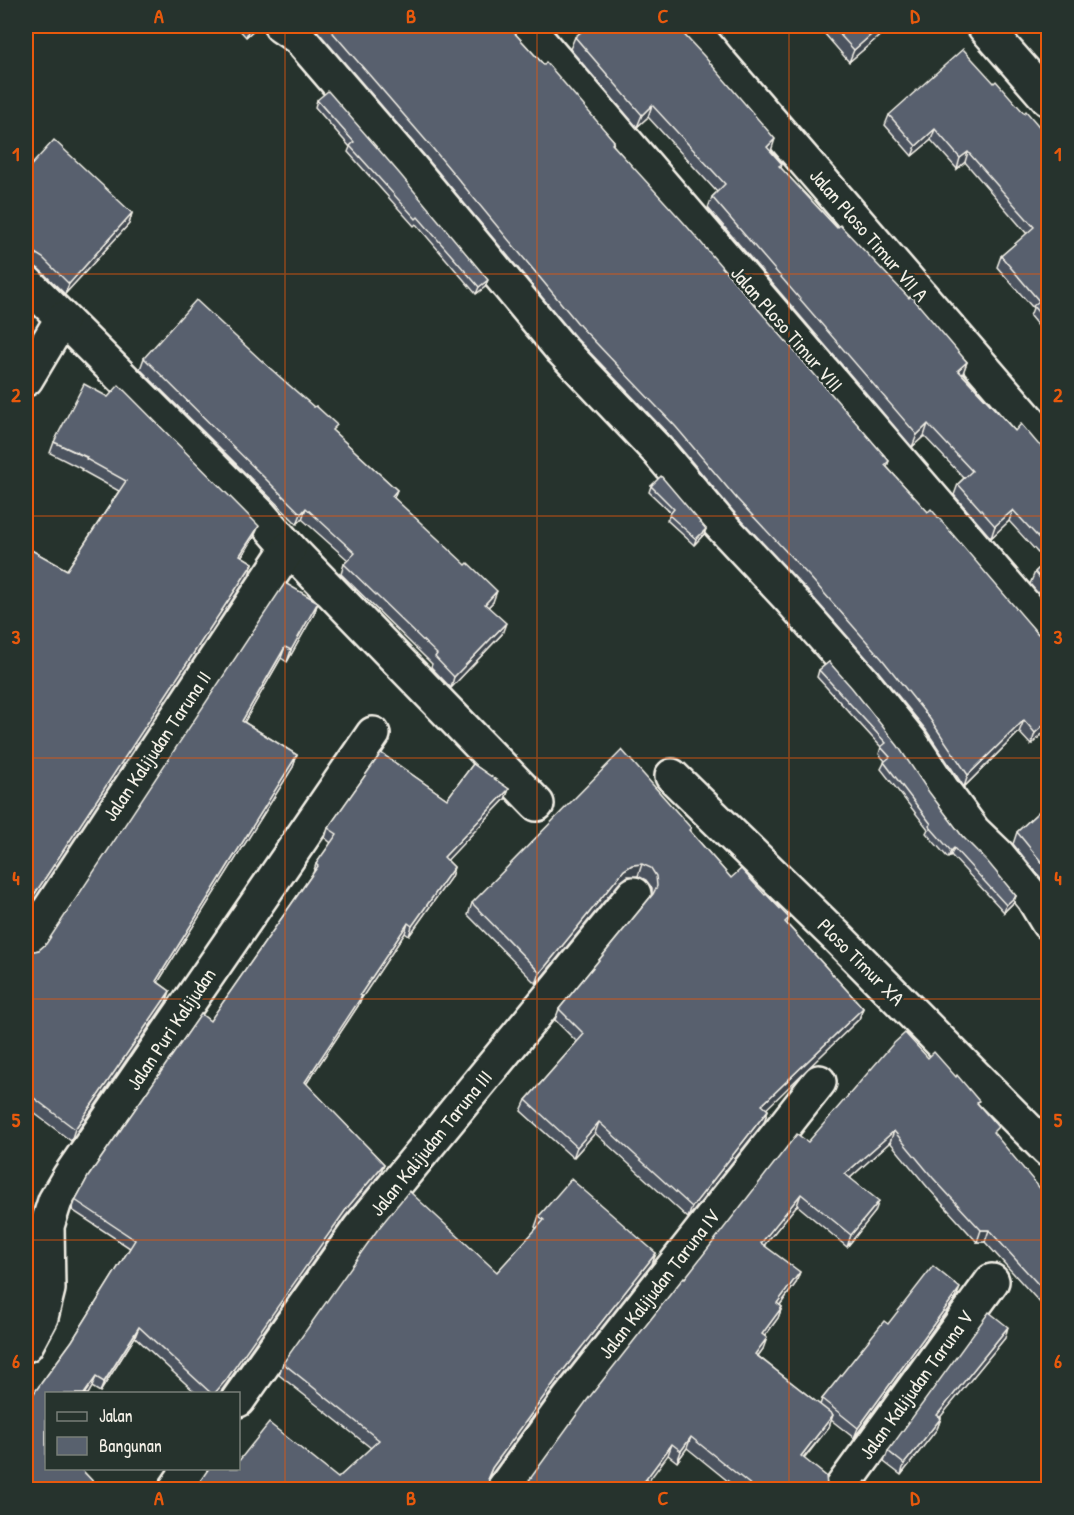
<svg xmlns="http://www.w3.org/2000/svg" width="1074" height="1515" font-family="'Patrick Hand',sans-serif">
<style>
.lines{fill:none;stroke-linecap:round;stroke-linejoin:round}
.street-casing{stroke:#f4f1e8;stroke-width:38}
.street{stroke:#26332d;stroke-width:33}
.wall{fill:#4c535f;stroke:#f4f1e8;stroke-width:1.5}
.shaded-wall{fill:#3e444d;stroke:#f4f1e8;stroke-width:1.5}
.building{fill:#58616e;stroke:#f4f1e8;stroke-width:1.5}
.grid{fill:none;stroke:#e8590c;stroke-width:1.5;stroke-opacity:0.55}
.labels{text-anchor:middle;stroke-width:5;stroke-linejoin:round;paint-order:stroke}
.street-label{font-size:20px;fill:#f4f1e8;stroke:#26332d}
.neatline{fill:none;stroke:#e8590c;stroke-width:2}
.grid-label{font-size:20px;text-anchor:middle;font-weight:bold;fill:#e8590c}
</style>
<rect width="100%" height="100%" fill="#26332d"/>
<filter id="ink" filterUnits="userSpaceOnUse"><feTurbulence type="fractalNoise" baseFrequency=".0167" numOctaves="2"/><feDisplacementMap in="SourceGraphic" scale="12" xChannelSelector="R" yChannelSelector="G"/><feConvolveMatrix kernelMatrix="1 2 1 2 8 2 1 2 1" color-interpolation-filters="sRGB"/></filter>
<g filter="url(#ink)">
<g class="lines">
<defs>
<g id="street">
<polyline points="281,26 299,38 411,168 562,350 658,451 719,523 791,600 864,683 911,742 942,789 974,832 998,855 1033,898 1048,923"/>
<polyline points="526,26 1048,633"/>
<polyline points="690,26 721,64 1048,443"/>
<polyline points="984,26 1048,99"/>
<polyline points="26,282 261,516 289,548 537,804"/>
<polyline points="26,379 62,319"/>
<polyline points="672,776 837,937 1048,1150"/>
<polyline points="26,945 289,548"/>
<polyline points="26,1345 41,1317 48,1289 47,1226 55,1201 69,1177 373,734"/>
<polyline points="238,1400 359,1229 634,894"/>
<polyline points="175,1490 190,1468"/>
<polyline points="503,1490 569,1399 819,1082"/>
<polyline points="840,1490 992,1281"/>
</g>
</defs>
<!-- street casing -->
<use href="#street" class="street-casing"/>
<!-- street -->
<use href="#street" class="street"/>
</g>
<!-- wall -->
<g class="wall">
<polygon points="236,26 258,26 246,37"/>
<polygon points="313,26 508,26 614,141 613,145 889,461 887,467 1038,634 1047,639 1048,639 1048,728 1031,745 1019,732 964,787 926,730 878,671 805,588 733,511 672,438 576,338 425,156"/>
<polygon points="576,26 676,26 771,151 782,164 781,168 837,228 967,362 962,374 1015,431 1045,449 1048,449 1048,605 1030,584 1035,572 1046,562 1009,521 991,538 954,495 958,484 964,478 924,436 912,447 708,208 712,197 717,192 648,117 637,127 570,49 575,37 581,32"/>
<polygon points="818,26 891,26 849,62"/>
<polygon points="1041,26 1048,26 1048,34"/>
<polygon points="994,83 1048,137 1048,338 1030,316 1033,308 997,267 1001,256 1027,234 965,162 957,169 931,140 912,156 885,125 889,115"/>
<polygon points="317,100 485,287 476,294 416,224 414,226 348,152 350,147 315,107"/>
<polygon points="26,171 132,213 129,224 65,294 39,269 31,264 26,264"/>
<polygon points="144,358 334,432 397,490 394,498 493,602 488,607 502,634 451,688 431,667 432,664 341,574 344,564 348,560 302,519 297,524 140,369"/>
<polygon points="54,442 254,537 242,557 253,563 249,575 26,912 26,547 67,570 119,491 81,470 82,469 50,453"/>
<polygon points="651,486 706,529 704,534 694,545 667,520 671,513 649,492"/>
<polygon points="318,602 314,614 287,662 281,658 244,722 297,755 293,767 158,982 170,991 166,1002 71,1141 26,1107 26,951 30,952 39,950 46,944"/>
<polygon points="829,662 962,836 1016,896 1013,903 1004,912 951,855 948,858 926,833 928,829 881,769 885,761 879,754 881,747 817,677 819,670"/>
<polygon points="381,753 447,799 473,764 509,789 505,799 447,860 454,867 451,877 409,936 405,933 361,999 358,1006 306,1084 384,1164 380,1174 344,1218 219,1394 197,1394 135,1337 100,1392 92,1387 88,1394 46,1394 46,1468 80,1468 101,1490 26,1490 26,1404 72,1341 130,1248 72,1210 76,1199 88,1177 201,1014 210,1021 313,873 316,864 331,843 325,838 328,828"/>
<polygon points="1048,803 1048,877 1044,882 1013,844 1017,832"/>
<polygon points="690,831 731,878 765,895 789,918 787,924 863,1008 859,1019 766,1108 768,1110 764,1122 688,1218 595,1133 573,1158 521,1111 526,1100 577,1042 555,1020 559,1009 652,895 652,888 646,880 638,876 628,876 620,882 536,984 468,915 472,903"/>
<polygon points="928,1058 978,1104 995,1135 1048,1299 1042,1305 985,1242 977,1242 929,1189 890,1142 850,1178 875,1212 847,1247 797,1205 764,1245 796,1283 780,1305 782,1307 778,1318 765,1336 763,1349 758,1356 820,1405 822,1399 888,1324 956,1298 854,1438 831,1420 829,1427 804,1459 830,1490 739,1490 687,1448 677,1462 668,1455 685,1278 808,1142"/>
<polygon points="539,1216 656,1253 652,1264 554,1388 338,1478 371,1448 279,1375 283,1363 497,1272 537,1229 535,1227"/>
<polygon points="1005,1338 940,1417 941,1418 937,1429 901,1475 884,1462 888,1451"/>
</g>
<!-- shaded-wall -->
<g class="shaded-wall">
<polygon points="250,26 258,26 246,37"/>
<polygon points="881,26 891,26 849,62 854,50"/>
<polygon points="652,105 648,117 637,127 642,115"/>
<polygon points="935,129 931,140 912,156 916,146"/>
<polygon points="775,139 771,151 763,159 767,147"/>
<polygon points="968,152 965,162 957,169 960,158"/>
<polygon points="132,213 129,224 65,294 69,284"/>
<polygon points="30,253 35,253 31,264 26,264"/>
<polygon points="488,280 485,287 476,294 479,287"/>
<polygon points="967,362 963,373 954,382 958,370"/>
<polygon points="928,424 924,436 912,447 917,435"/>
<polygon points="306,508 302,519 297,524 301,514"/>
<polygon points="1013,510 1009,521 991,538 995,526"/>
<polygon points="259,526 254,537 235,567 240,555"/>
<polygon points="706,529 704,534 694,545 696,539"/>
<polygon points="253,563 249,575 26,912 26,907"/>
<polygon points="497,591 493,602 481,614 485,604"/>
<polygon points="318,602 314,614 287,662 291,650"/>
<polygon points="506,623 502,634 451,688 454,677"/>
<polygon points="285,647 281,658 238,733 242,721"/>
<polygon points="1024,720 1019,732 964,787 968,775"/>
<polygon points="1048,721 1048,728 1031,745 1035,733"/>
<polygon points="297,755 293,767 152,992 156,981"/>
<polygon points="509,789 505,799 441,867 444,857"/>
<polygon points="954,848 951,855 948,858 951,851"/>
<polygon points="642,864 638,876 628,876 620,882 536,984 540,973 624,870 632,865"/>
<polygon points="454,867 451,877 409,936 412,926"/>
<polygon points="1048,870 1048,877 1044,882"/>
<polygon points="1016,896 1013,903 1004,912 1006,905"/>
<polygon points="408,923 405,933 361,999 358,1006 301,1092 305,1082 360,995"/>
<polygon points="170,991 166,1002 71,1141 75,1129"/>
<polygon points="863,1008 859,1019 758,1117 762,1105"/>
<polygon points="768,1110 764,1122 688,1218 692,1207"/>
<polygon points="599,1122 595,1133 573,1158 577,1147"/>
<polygon points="894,1131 890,1142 841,1186 845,1174"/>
<polygon points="384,1164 380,1174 344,1218 222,1390 219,1394 214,1394 347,1208"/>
<polygon points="801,1194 797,1205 757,1254 761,1243"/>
<polygon points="879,1201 875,1212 847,1247 851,1235"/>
<polygon points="981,1230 989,1230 985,1242 977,1242"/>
<polygon points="656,1253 652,1264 554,1388 488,1479 492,1468 558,1377"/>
<polygon points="800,1272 796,1283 773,1314 777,1303"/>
<polygon points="960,1288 956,1298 854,1438 858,1428"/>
<polygon points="1048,1291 1048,1299 1042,1305 1046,1293"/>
<polygon points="782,1307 778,1318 758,1345 762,1334"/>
<polygon points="139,1327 135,1337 100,1392 104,1382"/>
<polygon points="1008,1327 1005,1338 933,1426 937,1415"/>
<polygon points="767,1338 763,1349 751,1365 755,1354"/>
<polygon points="96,1377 92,1387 88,1394 84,1394"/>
<polygon points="833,1415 829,1427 796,1467 801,1456"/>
<polygon points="941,1418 937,1429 901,1475 904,1464"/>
<polygon points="691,1437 687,1448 677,1462 681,1451"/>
<polygon points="672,1444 668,1455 642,1490 638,1490"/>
</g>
<!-- building -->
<g class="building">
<polygon points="327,26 508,26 544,65 546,62 614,141 612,144 684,223 889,461 885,465 928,512 931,509 1038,634 1047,639 1048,639 1048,721 1035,733 1024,720 968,775 930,719 882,659 809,576 737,499 676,427 580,326 429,144"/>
<polygon points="588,26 676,26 704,56 775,139 767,147 782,164 779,166 837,228 840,225 909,298 911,296 967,362 958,370 1015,431 1021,424 1038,444 1045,449 1048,449 1048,476 1045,480 1048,483 1048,548 1013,510 995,526 958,484 972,471 928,424 917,435 712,197 725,184 652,105 642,115 575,37"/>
<polygon points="832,26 881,26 854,50"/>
<polygon points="963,49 994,83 996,81 1024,113 1026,111 1048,137 1048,324 1033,306 1039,301 1001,256 1034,227 968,152 960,158 935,129 916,146 889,115"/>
<polygon points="328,91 399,173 488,280 479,287 418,217 416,219 350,146 354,142 317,100"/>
<polygon points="54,140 132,213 69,284 43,258 35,253 30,253 26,249 26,171"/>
<polygon points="196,300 263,362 314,407 316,406 337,425 332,430 397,490 392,496 466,565 468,563 497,591 485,604 506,623 454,677 435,657 437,654 344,564 355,553 306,508 301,514 144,358"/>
<polygon points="26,315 30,317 26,325"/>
<polygon points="84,384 108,397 119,385 259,526 240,555 253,563 26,907 26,547 67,570 126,481 86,459 87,457 54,442"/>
<polygon points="661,476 706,529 696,539 669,515 674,509 651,486"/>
<polygon points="1048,559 1048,588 1035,572"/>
<polygon points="285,583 318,602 291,650 285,647 242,721 297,755 156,981 170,991 75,1129 26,1092 26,951 30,952 39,950 46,944"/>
<polygon points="829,662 852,688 898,746 929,792 962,836 987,861 1016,896 1006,905 954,848 951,851 929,826 931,824 884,762 890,757 881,747 886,743 819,670"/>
<polygon points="622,750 691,828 689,830 731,878 741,869 765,895 766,894 789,918 785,922 863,1008 762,1105 768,1110 692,1207 599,1122 577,1147 526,1100 584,1034 559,1009 653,894 657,886 656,876 651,868 642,864 632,865 624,870 540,973 472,903"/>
<polygon points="381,753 447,799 473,764 509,789 444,857 454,867 412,926 408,923 360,995 362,996 305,1082 384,1164 347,1208 226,1380 214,1394 212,1394 139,1327 104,1382 96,1377 84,1394 46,1394 46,1468 80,1468 101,1490 26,1490 26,1404 72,1341 135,1240 75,1200 76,1199 88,1177 201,1014 210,1021 318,866 316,864 337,834 328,828"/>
<polygon points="1048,803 1048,870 1017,832"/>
<polygon points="905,1033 928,1058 934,1052 956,1077 957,1075 979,1101 977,1103 998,1127 993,1132 1048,1198 1048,1291 1046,1293 989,1230 981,1230 933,1178 894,1131 845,1174 879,1201 851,1235 801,1194 761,1243 800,1272 777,1303 782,1307 762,1334 767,1338 755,1354 833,1415 801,1456 826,1476 827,1486 830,1490 757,1490 691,1437 681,1451 672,1444 638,1490 522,1490 588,1399 684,1277 685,1278 797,1134 808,1142 892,1045"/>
<polygon points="571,1179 656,1253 558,1377 492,1468 488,1477 490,1487 493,1490 194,1490 209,1468 238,1468 238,1462 269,1423 338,1478 379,1440 283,1363 378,1229 409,1191 497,1272 544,1220 539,1216"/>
<polygon points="933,1266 960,1288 858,1428 822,1399 884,1321 888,1324"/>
<polygon points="989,1312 1008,1327 937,1415 941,1418 904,1464 888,1451"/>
<polygon points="866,1481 878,1490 859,1490"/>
</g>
</g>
<!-- grid -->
<path class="grid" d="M285,26V1490M537,26V1490M789,26V1490M26,274H1048M26,516H1048M26,758H1048M26,999H1048M26,1240H1048"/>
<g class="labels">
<!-- street labels -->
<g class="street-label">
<text transform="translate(869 235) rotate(49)" y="7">Jalan Ploso Timur VII A</text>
<text transform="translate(787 329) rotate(49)" y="7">Jalan Ploso Timur VIII</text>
<text transform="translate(157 746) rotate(-56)" y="7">Jalan Kalijudan Taruna II</text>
<text transform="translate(861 962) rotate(45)" y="7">Ploso Timur XA</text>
<text transform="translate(171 1029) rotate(-56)" y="7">Jalan Puri Kalijudan</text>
<text transform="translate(431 1143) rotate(-51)" y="7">Jalan Kalijudan Taruna III</text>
<text transform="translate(659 1284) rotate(-52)" y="7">Jalan Kalijudan Taruna IV</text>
<text transform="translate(916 1385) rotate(-54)" y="7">Jalan Kalijudan Taruna V</text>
</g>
</g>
<!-- margin -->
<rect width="1074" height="1515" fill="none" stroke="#26332d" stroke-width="66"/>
<!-- legend -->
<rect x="45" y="1392" width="195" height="78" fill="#26332d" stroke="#787f78" stroke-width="1.5"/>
<rect x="57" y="1412" width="30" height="9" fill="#26332d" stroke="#787f78" stroke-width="1.5"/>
<text x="99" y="1422" font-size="18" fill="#f4f1e8">Jalan</text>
<rect x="57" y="1437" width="30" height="18" fill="#58616e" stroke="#787f78" stroke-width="1.5"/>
<text x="99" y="1452" font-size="18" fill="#f4f1e8">Bangunan</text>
<rect x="33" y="33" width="1008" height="1449" class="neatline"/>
<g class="grid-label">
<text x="159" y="23">A</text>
<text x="411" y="23">B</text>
<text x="663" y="23">C</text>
<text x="915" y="23">D</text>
<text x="16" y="161">1</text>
<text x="1058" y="161">1</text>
<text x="16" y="402">2</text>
<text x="1058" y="402">2</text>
<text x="16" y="644">3</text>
<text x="1058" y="644">3</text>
<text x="16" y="885">4</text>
<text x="1058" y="885">4</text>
<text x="16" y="1127">5</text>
<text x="1058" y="1127">5</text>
<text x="16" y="1368">6</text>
<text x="1058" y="1368">6</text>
<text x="159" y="1505">A</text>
<text x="411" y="1505">B</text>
<text x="663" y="1505">C</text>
<text x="915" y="1505">D</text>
</g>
</svg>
